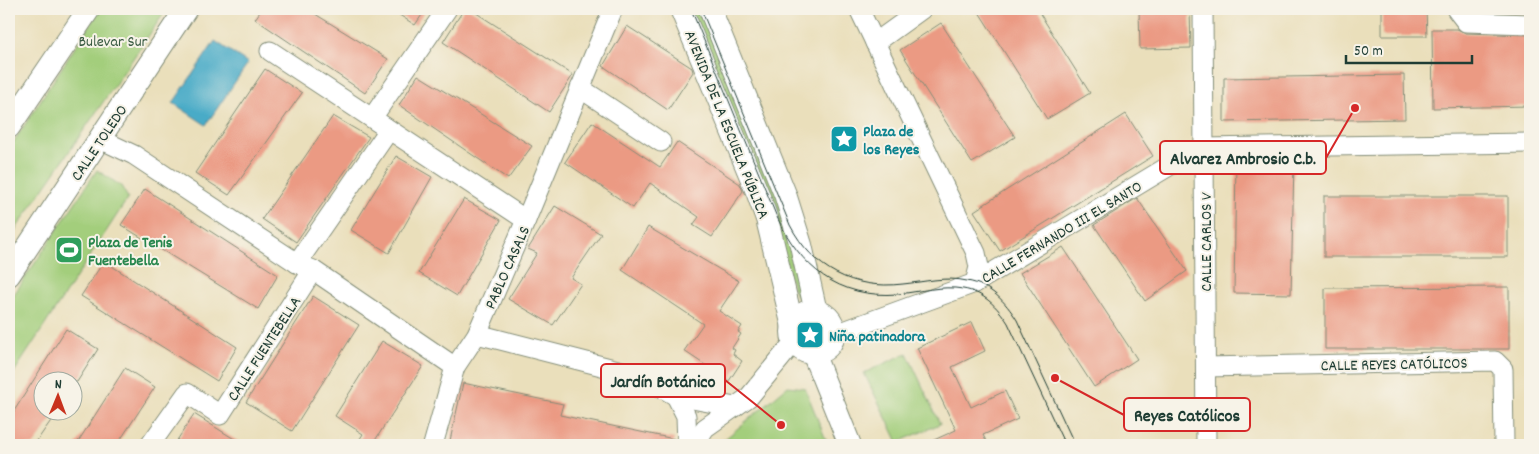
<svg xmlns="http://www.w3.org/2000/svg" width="1539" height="454" font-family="Dekko,sans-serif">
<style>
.green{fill:#a3ce7b;stroke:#618658}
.water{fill:#48abc7;stroke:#34747e}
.building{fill:#eb9a83}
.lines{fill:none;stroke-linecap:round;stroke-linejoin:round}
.minor-casing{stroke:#848e78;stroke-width:21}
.tertiary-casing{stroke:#848e78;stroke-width:24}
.minor{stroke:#fff;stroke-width:19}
.tertiary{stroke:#fff;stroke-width:22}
.tram{stroke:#1f3d34;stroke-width:1}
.labels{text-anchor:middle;stroke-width:4;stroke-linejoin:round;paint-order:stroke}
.park-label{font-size:16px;fill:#395a42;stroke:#f7f3e8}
.street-label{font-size:16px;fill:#1f3d34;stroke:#f7f3e8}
.culture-label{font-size:16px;font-weight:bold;fill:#0d838f;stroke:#f7f3e8;text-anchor:start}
.leisure-label{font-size:16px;font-weight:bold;fill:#27864d;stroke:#f7f3e8;text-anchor:start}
.leader{fill:none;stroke:#d62828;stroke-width:2}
.callout-dot{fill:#d62828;stroke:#f7f3e8;stroke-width:2}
.callout{fill:#f7f3e8;stroke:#d62828;stroke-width:2}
.callout-label{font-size:18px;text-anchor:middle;font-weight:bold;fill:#1f3d34}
</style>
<rect width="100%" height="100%" fill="#f7f3e8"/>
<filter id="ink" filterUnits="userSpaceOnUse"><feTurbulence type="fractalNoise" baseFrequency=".02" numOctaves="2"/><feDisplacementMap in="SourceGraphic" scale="10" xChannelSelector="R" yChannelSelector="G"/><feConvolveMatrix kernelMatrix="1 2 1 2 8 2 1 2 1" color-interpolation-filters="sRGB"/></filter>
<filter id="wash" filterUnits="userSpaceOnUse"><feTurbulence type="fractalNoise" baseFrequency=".0096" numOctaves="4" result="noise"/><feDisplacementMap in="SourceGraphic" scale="20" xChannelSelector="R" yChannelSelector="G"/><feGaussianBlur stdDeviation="1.12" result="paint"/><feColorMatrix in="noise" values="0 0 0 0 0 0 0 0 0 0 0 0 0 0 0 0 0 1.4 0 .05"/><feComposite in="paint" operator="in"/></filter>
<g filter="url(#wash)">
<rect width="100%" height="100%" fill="#eadfbb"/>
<!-- green -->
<g class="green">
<polygon points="100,9 167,9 9,239 9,149"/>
<polygon points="687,9 704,9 785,204 803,297 797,298"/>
<polygon points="97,170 121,186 128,198 9,380 9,302"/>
<polygon points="907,353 940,424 898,442 864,373"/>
<polygon points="788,386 805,388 828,445 718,445"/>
</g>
<!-- water -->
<polygon class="water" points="215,41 248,63 206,125 173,103"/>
<g id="blocks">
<!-- building -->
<g class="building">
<polygon points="262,9 307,9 388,59 365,93 255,19"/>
<polygon points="390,9 426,9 415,25"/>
<polygon points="464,9 470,9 573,75 549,112 443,42"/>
<polygon points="977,9 1037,9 1090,93 1047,119"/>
<polygon points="1139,9 1190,9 1191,48 1140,49"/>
<polygon points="1382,9 1426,9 1427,36 1382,36"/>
<polygon points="941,23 1015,137 972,163 900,50"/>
<polygon points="627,26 692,68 693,72 668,110 603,66"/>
<polygon points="1432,29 1457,29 1466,33 1530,35 1530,106 1433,108"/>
<polygon points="265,69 302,93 229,195 195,173"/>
<polygon points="418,75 532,146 508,179 399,105"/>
<polygon points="1404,75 1405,119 1224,122 1224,78"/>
<polygon points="1126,114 1153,156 1000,251 974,211"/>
<polygon points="333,116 369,137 296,242 262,219"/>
<polygon points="592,122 660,167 677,142 740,184 743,191 712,237 693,225 699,217 650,183 633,208 565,162"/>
<polygon points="396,156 432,177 389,253 351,230"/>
<polygon points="1236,161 1294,162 1291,294 1234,293"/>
<polygon points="145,189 278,275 258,309 121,225"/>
<rect x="1324" y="196" width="184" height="61"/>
<polygon points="1137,198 1187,271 1145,301 1094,225"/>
<polygon points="464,199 501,220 457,296 419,273"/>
<polygon points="555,206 601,234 571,278 581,284 553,325 508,299 537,253 528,249"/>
<polygon points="648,227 739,281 719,311 742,326 738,332 741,334 732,348 735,350 733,354 742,361 729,381 684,351 703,324 622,270"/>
<polygon points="1063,247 1137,359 1094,387 1020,273"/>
<polygon points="104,261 237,347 217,381 81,296"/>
<polygon points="1509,287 1509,349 1325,349 1325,288"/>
<polygon points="313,296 359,325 292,431 246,402"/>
<polygon points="972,322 985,351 952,367 971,407 1005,391 1018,419 983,435 988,445 923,445 956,430 917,348"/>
<polygon points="66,329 98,349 77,382 42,382 42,412 57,412 34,445 16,445 9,441 9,419"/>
<polygon points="382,341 423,366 372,445 356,445 363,434 335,416"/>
<polygon points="125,368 155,387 117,445 76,445"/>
<polygon points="463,383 563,404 560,415 674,439 673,445 449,445"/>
<polygon points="194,414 244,445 174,445"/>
</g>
</g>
</g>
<g filter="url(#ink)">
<use href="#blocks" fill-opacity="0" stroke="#848e78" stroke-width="1"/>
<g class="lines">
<defs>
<g id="minor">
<polyline points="859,9 976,253 979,267 975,283"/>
<polyline points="1203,9 1206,445"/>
<polyline points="1456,9 1466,22 1530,24"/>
<polyline points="875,43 922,9"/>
<polyline points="270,51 526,220"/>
<polyline points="580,88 661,142"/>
<polyline points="372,118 447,9"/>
<polyline points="100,139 134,155 297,263 313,270 455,367"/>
<polyline points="297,263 389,130"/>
<polyline points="477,334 641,376 676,396 735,407"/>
<polyline points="833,335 975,283 1174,163 1204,148 1530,143"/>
<polyline points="1206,367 1495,361 1503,369 1504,445"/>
<polyline points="676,396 686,416 687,445"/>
<polyline points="150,445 187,393 220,415 313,270"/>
<polyline points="433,445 455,367 477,334 526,220 613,9"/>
<polyline points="694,445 705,428 749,397 794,342"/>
</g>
<g id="tertiary">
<polyline points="681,9 758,194 767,219 793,327"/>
<polyline points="710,9 785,194 801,245 816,312"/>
<polyline points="9,127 89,9"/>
<polyline points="9,275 186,9"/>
<circle cx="813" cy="332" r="21"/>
<polyline points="813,353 850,445"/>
</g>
</defs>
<!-- minor casing -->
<use href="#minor" class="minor-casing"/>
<!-- tertiary casing -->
<use href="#tertiary" class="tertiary-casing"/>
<!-- minor -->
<use href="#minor" class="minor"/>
<!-- tertiary -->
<use href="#tertiary" class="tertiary"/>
<!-- tram -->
<g class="tram">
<path d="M691,9L776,215C800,267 838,299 898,294C919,292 942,285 963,289C983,292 997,306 1008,323L1065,445"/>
<path d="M701,9L790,225C813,269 853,290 903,284C924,282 946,276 967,281C990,285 1005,301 1017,320L1075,445"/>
</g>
</g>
</g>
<!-- icons -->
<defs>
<symbol id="sight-square" viewBox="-11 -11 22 22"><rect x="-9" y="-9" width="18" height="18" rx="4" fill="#0f9aa8" stroke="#f7f3e8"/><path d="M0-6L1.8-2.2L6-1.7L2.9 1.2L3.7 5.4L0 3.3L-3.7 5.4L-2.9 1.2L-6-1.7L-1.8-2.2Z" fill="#fff"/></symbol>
<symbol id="stadium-square" viewBox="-11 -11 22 22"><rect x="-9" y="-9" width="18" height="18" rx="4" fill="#2e9e5b" stroke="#f7f3e8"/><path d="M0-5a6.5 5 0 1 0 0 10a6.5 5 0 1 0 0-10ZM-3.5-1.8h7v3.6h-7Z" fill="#fff"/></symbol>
</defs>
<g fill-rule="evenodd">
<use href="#sight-square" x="828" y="123" width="32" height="32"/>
<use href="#stadium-square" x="53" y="234" width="32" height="32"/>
<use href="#sight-square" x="794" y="319" width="32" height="32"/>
</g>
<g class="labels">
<!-- park labels -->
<g class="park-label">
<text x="113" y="46">Bulevar Sur</text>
</g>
<!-- street labels -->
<g class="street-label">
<text transform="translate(728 124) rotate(68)" y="6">AVENIDA DE LA ESCUELA PÚBLICA</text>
<text transform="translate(98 142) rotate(-56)" y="6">CALLE TOLEDO</text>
<text transform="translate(1061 231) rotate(-31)" y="6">CALLE FERNANDO III EL SANTO</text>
<text transform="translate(1205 242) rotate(-90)" y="6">CALLE CARLOS V</text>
<text transform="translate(506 267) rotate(-66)" y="6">PABLO CASALS</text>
<text transform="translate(263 348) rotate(-57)" y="6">CALLE FUENTEBELLA</text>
<text transform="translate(1394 363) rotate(-1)" y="6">CALLE REYES CATÓLICOS</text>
</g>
<!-- culture labels -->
<g class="culture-label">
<text x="863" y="136">Plaza de<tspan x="863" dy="18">los Reyes</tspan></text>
<text x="829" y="341">Niña patinadora</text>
</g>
<!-- leisure labels -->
<g class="leisure-label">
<text x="88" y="247">Plaza de Tenis<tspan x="88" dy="18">Fuentebella</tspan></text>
</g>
</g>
<!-- callouts -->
<path class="leader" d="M1355 108L1326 158M781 425L725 380M1055 378L1124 415"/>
<g class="callout-dot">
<circle cx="1355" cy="108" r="5"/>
<circle cx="781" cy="425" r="5"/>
<circle cx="1055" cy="378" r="5"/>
</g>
<g class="callout">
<rect x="1160" y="141" width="166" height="33" rx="5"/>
<rect x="601" y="364" width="124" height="33" rx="5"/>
<rect x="1124" y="398" width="126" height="33" rx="5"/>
</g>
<g class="callout-label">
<text x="1243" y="164">Alvarez Ambrosio C.b.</text>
<text x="663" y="387">Jardín Botánico</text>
<text x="1187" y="421">Reyes Católicos</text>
</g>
<!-- margin -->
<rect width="1539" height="454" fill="none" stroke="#f7f3e8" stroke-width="30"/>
<!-- north arrow -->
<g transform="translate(58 396) rotate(1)"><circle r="24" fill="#f7f3e8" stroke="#a1aaa0"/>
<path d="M0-4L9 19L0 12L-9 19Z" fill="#c8321e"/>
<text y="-8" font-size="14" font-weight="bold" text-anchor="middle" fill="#1f3d34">N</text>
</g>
<!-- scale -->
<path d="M1346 55v8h126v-8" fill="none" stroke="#1f3d34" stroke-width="2.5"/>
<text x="1354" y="55" font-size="15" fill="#1f3d34" stroke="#f7f3e8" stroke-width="4" paint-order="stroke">50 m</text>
</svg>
